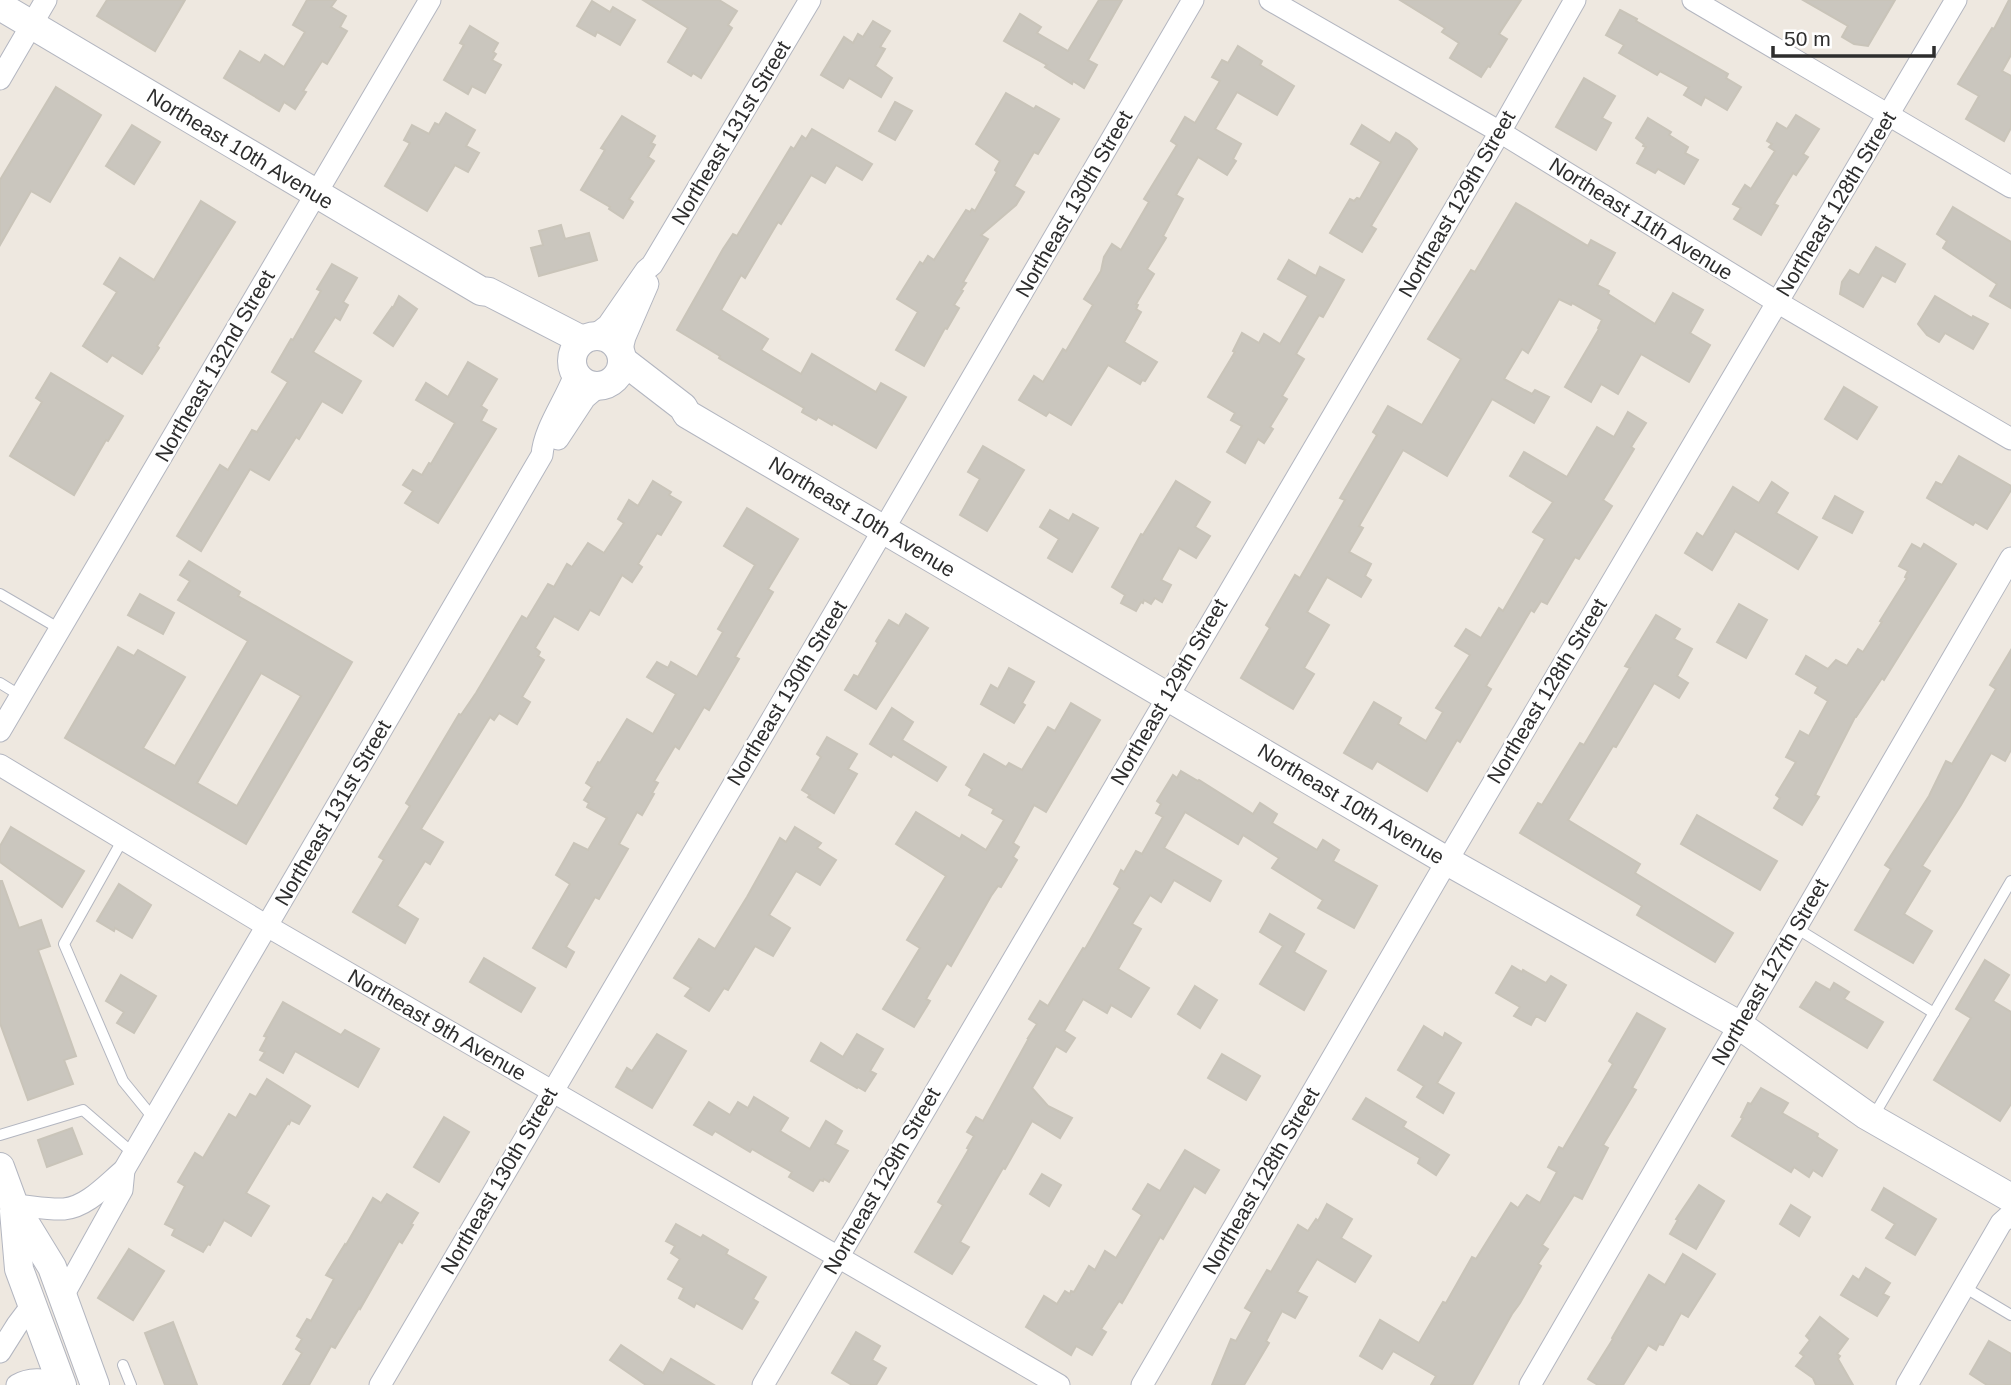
<svg xmlns="http://www.w3.org/2000/svg" width="2011" height="1385" font-family="Helvetica,sans-serif">
<style>
.building{fill:#cac6be;stroke:#c9c4b9;stroke-width:2;fill-rule:evenodd}
.lines{fill:none;stroke-linecap:round;stroke-linejoin:round}
.lane-casing{stroke:#b3b6c0;stroke-width:12}
.street-casing{stroke:#b3b6c0;stroke-width:23}
.secondary-casing{stroke:#b3b6c0;stroke-width:30}
.lane{stroke:#fff;stroke-width:10}
.street{stroke:#fff;stroke-width:21}
.secondary{stroke:#fff;stroke-width:28}
.labels{text-anchor:middle;stroke-width:5;stroke-linejoin:round;paint-order:stroke}
.street-label{font-size:21px;fill:#2d2d2d;stroke:#fff}
</style>
<rect width="100%" height="100%" fill="#eee8e0"/>
<!-- building -->
<g class="building">
<polygon points="107,0 185,0 155,51 97,16"/>
<polygon points="307,0 336,0 331,7 346,16 340,27 347,31 327,64 322,61 303,91 306,92 295,109 284,102 279,111 224,78 240,51 260,63 265,55 284,67 305,32 293,25"/>
<polygon points="643,0 719,0 737,11 728,25 732,28 701,78 693,73 691,76 668,62 688,28"/>
<polygon points="1099,0 1122,0 1088,60 1097,65 1084,88 1073,81 1072,84 1045,67 1047,65 1004,41 1020,14 1041,27 1037,33 1068,51"/>
<polygon points="1400,0 1521,0 1499,34 1507,39 1490,67 1488,66 1481,77 1450,58 1459,43 1442,32 1445,28"/>
<polygon points="1803,0 1895,0 1868,46 1854,44 1842,37 1848,26"/>
<polygon points="2009,0 2011,0 2011,55 2002,71 2011,76 2011,128 2004,141 1966,119 1979,96 1958,84 1992,28 1994,29"/>
<polygon points="592,1 610,12 613,7 635,20 620,45 597,32 595,36 577,26"/>
<polygon points="1620,10 1637,19 1636,21 1728,74 1726,78 1741,87 1727,110 1705,97 1701,105 1684,95 1689,87 1660,71 1657,75 1619,53 1624,45 1606,35"/>
<polygon points="873,21 890,31 880,47 885,49 875,66 892,78 881,97 849,78 843,88 821,75 844,37 853,43 858,34 863,37"/>
<polygon points="470,26 498,43 493,52 496,54 492,60 501,65 485,93 472,86 468,94 444,80 464,45 460,43"/>
<polygon points="1238,46 1262,61 1260,65 1294,86 1277,115 1237,92 1215,129 1241,144 1233,159 1236,161 1227,175 1198,157 1176,195 1183,199 1163,236 1166,238 1147,269 1154,274 1136,304 1138,305 1136,309 1141,312 1124,342 1157,362 1145,381 1142,380 1140,384 1108,365 1071,425 1049,412 1046,416 1019,400 1034,376 1043,382 1063,349 1066,351 1093,305 1084,299 1101,271 1104,257 1112,244 1121,250 1149,202 1144,199 1177,145 1171,141 1185,117 1195,123 1220,81 1212,77 1222,60 1228,63"/>
<polygon points="1584,78 1615,96 1602,118 1611,123 1596,150 1556,127"/>
<polygon points="56,87 101,115 50,202 31,191 0,245 0,180"/>
<polygon points="1006,93 1034,109 1036,106 1059,119 1038,154 1034,152 1014,186 1024,192 1016,205 981,235 988,239 963,282 966,283 961,290 963,291 954,305 959,308 947,329 945,328 924,366 896,350 918,312 897,299 920,262 923,264 928,256 934,260 966,210 970,212 972,209 975,211 997,172 995,170 1000,161 976,144"/>
<polygon points="895,102 912,111 895,140 879,131"/>
<polygon points="446,113 475,130 466,146 479,153 468,172 455,165 427,211 385,186 410,143 404,140 412,125 429,134 435,123 439,125"/>
<polygon points="1796,115 1819,129 1803,154 1808,157 1796,175 1793,173 1774,204 1778,206 1761,235 1734,219 1741,208 1733,204 1745,185 1751,189 1775,151 1769,147 1772,144 1767,141 1777,123 1787,129"/>
<polygon points="622,116 655,136 651,143 655,145 648,157 654,161 629,199 633,202 623,218 609,209 610,207 581,190 605,150 601,148"/>
<polygon points="1648,118 1671,132 1669,135 1688,147 1685,153 1698,160 1684,184 1658,169 1655,173 1637,163 1646,147 1643,146 1644,144 1636,138"/>
<polygon points="132,125 160,142 134,184 106,166"/>
<polygon points="1362,125 1390,143 1396,133 1409,141 1417,149 1371,226 1376,229 1362,252 1330,233 1350,199 1354,201 1357,198 1360,199 1381,162 1351,144"/>
<polygon points="812,129 872,164 862,180 836,165 825,183 811,175 781,224 778,222 745,278 741,275 721,310 768,339 761,350 801,374 812,354 876,392 881,383 906,397 876,448 833,423 832,425 818,417 816,420 802,412 804,408 719,358 720,356 677,330 723,249 733,234 737,236 791,147 794,149 802,136 806,139"/>
<polygon points="201,201 235,222 157,346 159,348 142,374 112,355 107,362 83,346 117,292 104,284 120,258 154,280"/>
<polygon points="1516,203 1588,246 1591,240 1615,253 1597,285 1609,291 1608,294 1655,324 1673,293 1703,310 1690,333 1710,345 1689,382 1641,354 1618,394 1601,384 1591,402 1565,387 1599,329 1598,328 1602,320 1572,303 1571,305 1559,299 1528,353 1522,349 1504,379 1532,394 1535,390 1549,397 1534,423 1492,399 1447,476 1403,450 1359,526 1363,528 1349,552 1371,564 1365,576 1371,580 1361,597 1327,577 1307,612 1329,625 1304,668 1314,674 1293,709 1241,678 1270,628 1266,625 1295,575 1300,578 1345,500 1340,498 1377,435 1373,432 1388,406 1422,425 1461,359 1428,339 1471,270 1475,272"/>
<polygon points="1953,207 2011,242 2011,308 1990,296 1997,284 1943,248 1947,241 1937,234"/>
<polygon points="561,225 565,239 589,233 597,260 539,276 531,248 543,245 539,231"/>
<polygon points="1876,247 1905,264 1895,282 1882,275 1863,307 1840,294 1842,282 1850,270 1859,275"/>
<polygon points="1289,260 1316,276 1320,267 1344,280 1323,317 1319,315 1296,354 1304,359 1282,396 1287,399 1270,427 1273,429 1264,443 1258,439 1245,463 1227,452 1242,426 1231,420 1235,413 1208,397 1235,352 1233,351 1242,333 1259,343 1264,334 1280,344 1308,296 1278,279"/>
<polygon points="332,264 357,278 343,302 348,305 340,320 335,317 313,352 361,381 342,413 322,401 299,439 296,437 269,480 250,469 201,551 177,536 220,465 228,470 252,430 257,432 288,382 272,372 291,339 293,340 321,291 317,289"/>
<polygon points="399,296 417,309 393,346 374,333 392,307 393,308"/>
<polygon points="1935,296 1972,318 1973,316 1988,324 1973,349 1945,333 1939,342 1927,335 1918,324"/>
<polygon points="468,362 497,379 481,406 487,410 481,421 496,429 438,523 405,503 413,491 403,485 413,470 422,475 429,463 431,464 455,423 416,400 426,383 448,397"/>
<polygon points="51,373 123,416 108,441 106,440 74,495 10,456 42,402 36,398"/>
<polygon points="1844,387 1877,407 1857,439 1825,419"/>
<polygon points="1628,412 1646,423 1631,447 1634,449 1603,500 1612,506 1579,559 1575,557 1547,604 1541,601 1534,612 1531,610 1486,686 1491,689 1460,742 1457,740 1427,791 1377,761 1372,769 1344,753 1374,702 1401,718 1398,724 1426,741 1443,712 1436,708 1470,655 1455,646 1466,629 1481,638 1499,608 1503,611 1545,539 1533,532 1553,502 1510,476 1524,452 1567,477 1597,427 1614,437"/>
<polygon points="983,446 1024,470 987,531 960,515 980,479 968,472"/>
<polygon points="1959,456 2011,486 2011,490 1987,529 1975,522 1973,525 1927,498 1936,482 1942,485"/>
<polygon points="653,481 671,492 669,495 681,502 661,535 657,533 638,564 642,567 632,582 622,575 599,615 590,610 578,630 554,616 535,648 540,652 538,656 544,660 522,697 530,702 517,724 499,713 494,720 490,717 421,829 443,842 430,864 425,861 397,906 418,919 405,943 353,912 384,860 379,857 410,806 406,803 459,714 461,715 476,693 522,616 527,619 548,584 554,587 567,564 572,567 588,543 604,553 624,523 618,519 629,500 638,506"/>
<polygon points="1176,481 1210,502 1195,527 1210,536 1196,558 1179,548 1161,580 1171,585 1162,602 1155,598 1151,604 1144,600 1143,603 1141,602 1136,611 1121,603 1125,595 1112,587 1141,534 1143,535"/>
<polygon points="1772,482 1788,493 1776,513 1817,537 1798,569 1735,531 1712,570 1685,553 1697,533 1703,537 1733,487 1759,503"/>
<polygon points="1835,496 1863,512 1852,533 1823,518"/>
<polygon points="747,508 798,539 768,589 773,592 735,657 739,659 709,710 704,707 679,749 675,746 654,781 658,783 652,793 654,794 642,815 637,812 619,844 628,849 599,899 595,897 566,947 574,952 566,967 533,948 570,884 556,875 574,843 588,850 607,818 587,807 589,803 584,800 592,787 586,783 598,762 600,763 627,719 653,734 676,694 647,677 657,662 668,668 671,662 697,677 723,632 718,629 755,565 724,546"/>
<polygon points="1050,510 1069,521 1073,514 1098,528 1072,572 1048,558 1059,539 1040,527"/>
<polygon points="1912,544 1921,549 1924,544 1956,564 1884,680 1882,678 1856,717 1855,717 1815,795 1819,797 1802,825 1774,808 1780,798 1776,795 1796,762 1786,757 1800,731 1809,736 1828,701 1815,693 1818,687 1796,674 1806,656 1828,669 1836,660 1847,666 1858,649 1863,652 1882,622 1880,621 1907,578 1905,577 1908,571 1899,566"/>
<path d="M189,561L240,592L238,596L352,662L246,844L65,738L118,647L134,656L138,650L185,677L143,748L175,766L248,641L178,600L190,581L180,575ZM261,673L301,696L237,806L197,783Z"/>
<polygon points="140,594 174,613 163,634 128,615"/>
<polygon points="1739,604 1767,620 1746,658 1717,642"/>
<polygon points="906,614 928,628 876,709 845,690 854,675 858,677 878,643 876,641 889,620 899,626"/>
<polygon points="1656,615 1680,629 1674,639 1692,649 1677,676 1688,683 1679,698 1654,683 1616,747 1613,746 1568,820 1640,864 1635,873 1733,933 1715,962 1637,915 1642,906 1520,833 1538,803 1542,805 1580,743 1584,745 1630,668 1625,666"/>
<polygon points="2011,650 2011,750 2005,761 1991,753 1961,805 1922,866 1930,871 1904,914 1932,931 1913,963 1855,930 1891,869 1885,865 1929,796 1946,761 1952,764 1996,689 1990,685"/>
<polygon points="1009,668 1034,682 1022,703 1025,705 1014,723 981,704 991,685 998,689"/>
<polygon points="1071,703 1100,720 1046,812 1034,805 1013,843 1019,847 1013,857 1017,860 1001,887 998,886 991,896 951,966 947,963 926,999 930,1001 914,1027 883,1009 920,948 907,940 946,876 896,844 916,812 960,839 962,835 986,850 1004,820 992,813 994,809 969,795 972,789 966,785 984,754 1006,767 1009,763 1022,770 1048,727 1055,731"/>
<polygon points="892,708 913,722 902,740 946,767 937,781 893,754 891,757 870,744"/>
<polygon points="827,737 857,754 848,769 857,774 834,813 808,797 810,795 802,790 821,757 817,754"/>
<polygon points="1181,771 1198,781 1199,780 1253,814 1260,803 1277,814 1272,823 1317,850 1323,840 1339,850 1333,861 1377,886 1354,928 1318,908 1323,900 1272,868 1279,858 1243,835 1238,844 1185,812 1164,848 1221,881 1210,901 1174,880 1161,902 1150,895 1132,924 1141,929 1118,969 1149,988 1131,1017 1111,1005 1107,1013 1083,999 1064,1031 1075,1038 1066,1052 1056,1046 1032,1088 1048,1106 1072,1118 1060,1138 1032,1121 1005,1169 1003,1168 960,1242 969,1247 952,1274 915,1252 943,1205 938,1202 969,1149 967,1148 974,1136 967,1132 976,1117 983,1121 1029,1038 1028,1038 1037,1024 1029,1019 1040,1001 1048,1006 1083,948 1085,949 1120,888 1114,884 1121,870 1124,872 1136,851 1142,854 1163,817 1156,813 1161,804 1157,801 1173,775 1177,778"/>
<polygon points="1697,815 1777,861 1760,890 1681,844"/>
<polygon points="11,827 84,871 62,907 0,862 0,846"/>
<polygon points="795,827 821,843 817,848 836,860 820,885 796,871 769,915 790,928 773,956 755,946 728,990 724,988 709,1011 685,996 691,988 674,978 699,939 715,949 747,897 780,838 786,842"/>
<polygon points="0,881 2,881 19,928 41,920 50,946 38,950 76,1056 64,1060 73,1084 28,1100 0,1023"/>
<polygon points="119,884 151,905 132,938 115,928 114,931 97,921"/>
<polygon points="1270,914 1304,934 1294,952 1326,971 1304,1010 1260,984 1283,946 1260,932"/>
<polygon points="484,958 535,988 521,1012 470,982"/>
<polygon points="1985,960 2009,975 1993,1001 2011,1012 2011,1104 2000,1121 1934,1080 1971,1018 1956,1009"/>
<polygon points="1512,966 1522,972 1523,970 1546,983 1551,976 1566,985 1545,1021 1536,1016 1531,1025 1514,1016 1520,1007 1496,993"/>
<polygon points="121,975 156,996 134,1033 117,1023 124,1012 106,1001"/>
<polygon points="1816,982 1830,990 1834,983 1849,992 1844,999 1883,1022 1867,1048 1800,1007"/>
<polygon points="1195,986 1217,1000 1200,1028 1178,1014"/>
<polygon points="283,1002 341,1035 345,1030 379,1049 358,1087 295,1051 283,1073 260,1060 265,1052 260,1050 267,1037 264,1036"/>
<polygon points="1637,1013 1665,1029 1632,1088 1636,1090 1603,1145 1608,1148 1582,1199 1574,1195 1542,1245 1548,1249 1538,1264 1541,1266 1520,1303 1512,1314 1472,1385 1431,1385 1436,1376 1393,1351 1382,1369 1360,1356 1380,1320 1419,1343 1443,1302 1446,1303 1472,1257 1476,1259 1511,1203 1518,1208 1527,1195 1540,1203 1557,1172 1548,1167 1559,1147 1563,1149 1613,1064 1609,1061"/>
<polygon points="1424,1026 1443,1038 1445,1033 1461,1043 1437,1083 1454,1093 1443,1113 1417,1097 1424,1086 1398,1070"/>
<polygon points="657,1034 686,1051 652,1108 616,1087 627,1068 632,1071"/>
<polygon points="857,1034 883,1049 870,1071 876,1074 865,1091 858,1087 857,1088 811,1061 821,1043 843,1057"/>
<polygon points="1222,1054 1260,1076 1246,1100 1208,1078"/>
<polygon points="267,1079 310,1106 299,1124 291,1120 289,1124 288,1123 246,1193 269,1206 251,1236 224,1220 210,1245 208,1244 203,1252 172,1235 175,1229 165,1224 185,1186 178,1182 195,1153 203,1158 229,1114 236,1118 250,1094 256,1097"/>
<polygon points="1761,1088 1788,1103 1782,1113 1818,1134 1817,1137 1837,1150 1822,1176 1813,1170 1809,1177 1794,1167 1791,1172 1732,1136 1743,1118 1741,1117 1748,1103 1751,1104"/>
<polygon points="754,1097 788,1118 780,1131 810,1149 826,1121 842,1131 835,1144 848,1151 829,1182 824,1179 823,1181 820,1180 813,1191 789,1177 792,1172 752,1149 750,1152 715,1131 712,1135 694,1125 709,1102 730,1115 738,1102 748,1108"/>
<polygon points="1366,1098 1406,1122 1403,1127 1449,1155 1436,1175 1418,1163 1420,1158 1353,1119"/>
<polygon points="444,1117 469,1132 439,1182 414,1167"/>
<polygon points="72,1128 82,1154 47,1167 38,1140"/>
<polygon points="1185,1150 1219,1170 1205,1193 1194,1186 1163,1239 1160,1237 1122,1303 1119,1301 1101,1329 1106,1332 1092,1355 1076,1346 1071,1355 1026,1327 1044,1296 1057,1304 1065,1291 1070,1294 1071,1291 1074,1292 1089,1266 1095,1270 1105,1251 1116,1258 1142,1215 1133,1209 1148,1184 1160,1191"/>
<polygon points="1042,1174 1061,1185 1049,1206 1030,1194"/>
<polygon points="1699,1185 1724,1201 1696,1249 1670,1234 1678,1220 1676,1219"/>
<polygon points="1884,1188 1936,1219 1915,1255 1886,1238 1895,1224 1872,1210"/>
<polygon points="387,1194 418,1213 411,1224 413,1225 402,1243 399,1241 360,1309 359,1308 335,1348 331,1346 309,1385 283,1385 302,1353 296,1349 302,1339 297,1336 307,1319 311,1321 334,1279 326,1275 345,1244 346,1245 373,1198 381,1203"/>
<polygon points="1327,1204 1352,1219 1341,1238 1371,1256 1355,1282 1317,1259 1297,1292 1307,1297 1295,1318 1282,1311 1266,1341 1269,1343 1244,1385 1212,1385 1231,1339 1236,1341 1252,1312 1245,1308 1267,1270 1271,1272 1298,1225 1308,1231 1316,1219 1318,1221"/>
<polygon points="1791,1205 1810,1217 1799,1236 1780,1224"/>
<polygon points="676,1224 701,1238 703,1235 728,1250 726,1254 766,1277 753,1299 758,1302 742,1329 696,1303 694,1307 679,1298 684,1288 668,1279 680,1259 671,1253 675,1246 666,1241"/>
<polygon points="129,1249 164,1271 133,1320 98,1298"/>
<polygon points="1683,1254 1715,1274 1688,1317 1681,1313 1663,1345 1659,1344 1656,1350 1648,1345 1623,1385 1598,1385 1588,1379 1613,1339 1612,1338 1649,1275 1665,1285"/>
<polygon points="1866,1268 1890,1283 1883,1294 1889,1297 1877,1316 1841,1295 1853,1276 1859,1280"/>
<polygon points="1820,1317 1848,1339 1837,1354 1840,1356 1838,1359 1853,1385 1816,1385 1813,1378 1796,1366 1804,1356 1800,1353 1810,1340 1806,1336"/>
<polygon points="173,1322 197,1385 165,1385 145,1333"/>
<polygon points="856,1332 880,1346 872,1360 886,1368 876,1385 852,1385 832,1373"/>
<polygon points="1989,1341 2011,1354 2011,1385 1987,1385 1970,1374"/>
<polygon points="621,1345 663,1373 671,1359 714,1385 646,1385 610,1360"/>
</g>
<g class="lines">
<defs>
<g id="lane">
<polyline points="0,594 60,629"/>
<polyline points="0,683 21,696"/>
<polyline points="123,839 64,944 123,1081 154,1119"/>
<polyline points="1796,928 1934,1013"/>
<polyline points="1873,1117 2011,881"/>
<polyline points="0,1135 83,1110 134,1154"/>
<polyline points="1964,1287 2011,1315"/>
<polyline points="123,1365 131,1385"/>
</g>
<g id="street">
<polyline points="1270,0 1500,132 1777,302 2011,439"/>
<polyline points="1693,0 2011,187"/>
<polyline points="0,79 46,0"/>
<polyline points="595,335 608,325 646,270 652,265 810,0"/>
<polyline points="621,353 625,337 648,284"/>
<polyline points="558,439 585,398 599,386"/>
<polyline points="0,731 430,0"/>
<polyline points="0,765 267,926 1059,1385"/>
<path d="M14,1205C30,1206 48,1210 64,1209C87,1207 107,1184 124,1170L542,455C544,428 566,400 575,374"/>
<polyline points="63,1296 122,1190 124,1170"/>
<polyline points="0,1352 17,1325 32,1305"/>
<path d="M17,1385C31,1377 46,1380 61,1382"/>
<polyline points="380,1385 868,556 1193,0"/>
<polyline points="763,1385 1500,132 1575,0"/>
<polyline points="1142,1385 1447,861 1956,0"/>
<polyline points="1530,1385 2011,558"/>
<polyline points="1907,1385 2001,1223 2011,1214"/>
</g>
<g id="secondary">
<polyline points="0,6 481,291 489,292 582,340"/>
<circle cx="597" cy="361" r="25"/>
<polyline points="622,360 683,407 687,414 1447,861 1739,1025 1866,1115 2011,1198"/>
<polyline points="0,1167 14,1205 52,1267 95,1385"/>
<polyline points="14,1211 19,1269 62,1385"/>
</g>
</defs>
<!-- lane casing -->
<use href="#lane" class="lane-casing"/>
<!-- street casing -->
<use href="#street" class="street-casing"/>
<!-- secondary casing -->
<use href="#secondary" class="secondary-casing"/>
<!-- lane -->
<use href="#lane" class="lane"/>
<!-- street -->
<use href="#street" class="street"/>
<!-- secondary -->
<use href="#secondary" class="secondary"/>
</g>
<g class="labels">
<!-- street labels -->
<g class="street-label">
<text transform="translate(731 133) rotate(-59)" y="7">Northeast 131st Street</text>
<text transform="translate(240 149) rotate(31)" y="7">Northeast 10th Avenue</text>
<text transform="translate(1074 204) rotate(-60)" y="7">Northeast 130th Street</text>
<text transform="translate(1457 204) rotate(-60)" y="7">Northeast 129th Street</text>
<text transform="translate(1836 204) rotate(-59)" y="7">Northeast 128th Street</text>
<text transform="translate(1641 219) rotate(32)" y="7">Northeast 11th Avenue</text>
<text transform="translate(215 366) rotate(-60)" y="7">Northeast 132nd Street</text>
<text transform="translate(862 517) rotate(31)" y="7">Northeast 10th Avenue</text>
<text transform="translate(1547 691) rotate(-59)" y="7">Northeast 128th Street</text>
<text transform="translate(1169 692) rotate(-60)" y="7">Northeast 129th Street</text>
<text transform="translate(787 693) rotate(-59)" y="7">Northeast 130th Street</text>
<text transform="translate(1351 804) rotate(31)" y="7">Northeast 10th Avenue</text>
<text transform="translate(333 813) rotate(-60)" y="7">Northeast 131st Street</text>
<text transform="translate(1770 972) rotate(-60)" y="7">Northeast 127th Street</text>
<text transform="translate(437 1025) rotate(30)" y="7">Northeast 9th Avenue</text>
<text transform="translate(499 1181) rotate(-60)" y="7">Northeast 130th Street</text>
<text transform="translate(882 1181) rotate(-60)" y="7">Northeast 129th Street</text>
<text transform="translate(1261 1181) rotate(-60)" y="7">Northeast 128th Street</text>
</g>
</g>
<!-- scale -->
<path d="M1773 46v10h161v-10" fill="none" stroke="#2d2d2d" stroke-width="3.5"/>
<text x="1784" y="46" font-size="21" fill="#2d2d2d" stroke="#ffffff" stroke-width="5" paint-order="stroke">50 m</text>
</svg>
